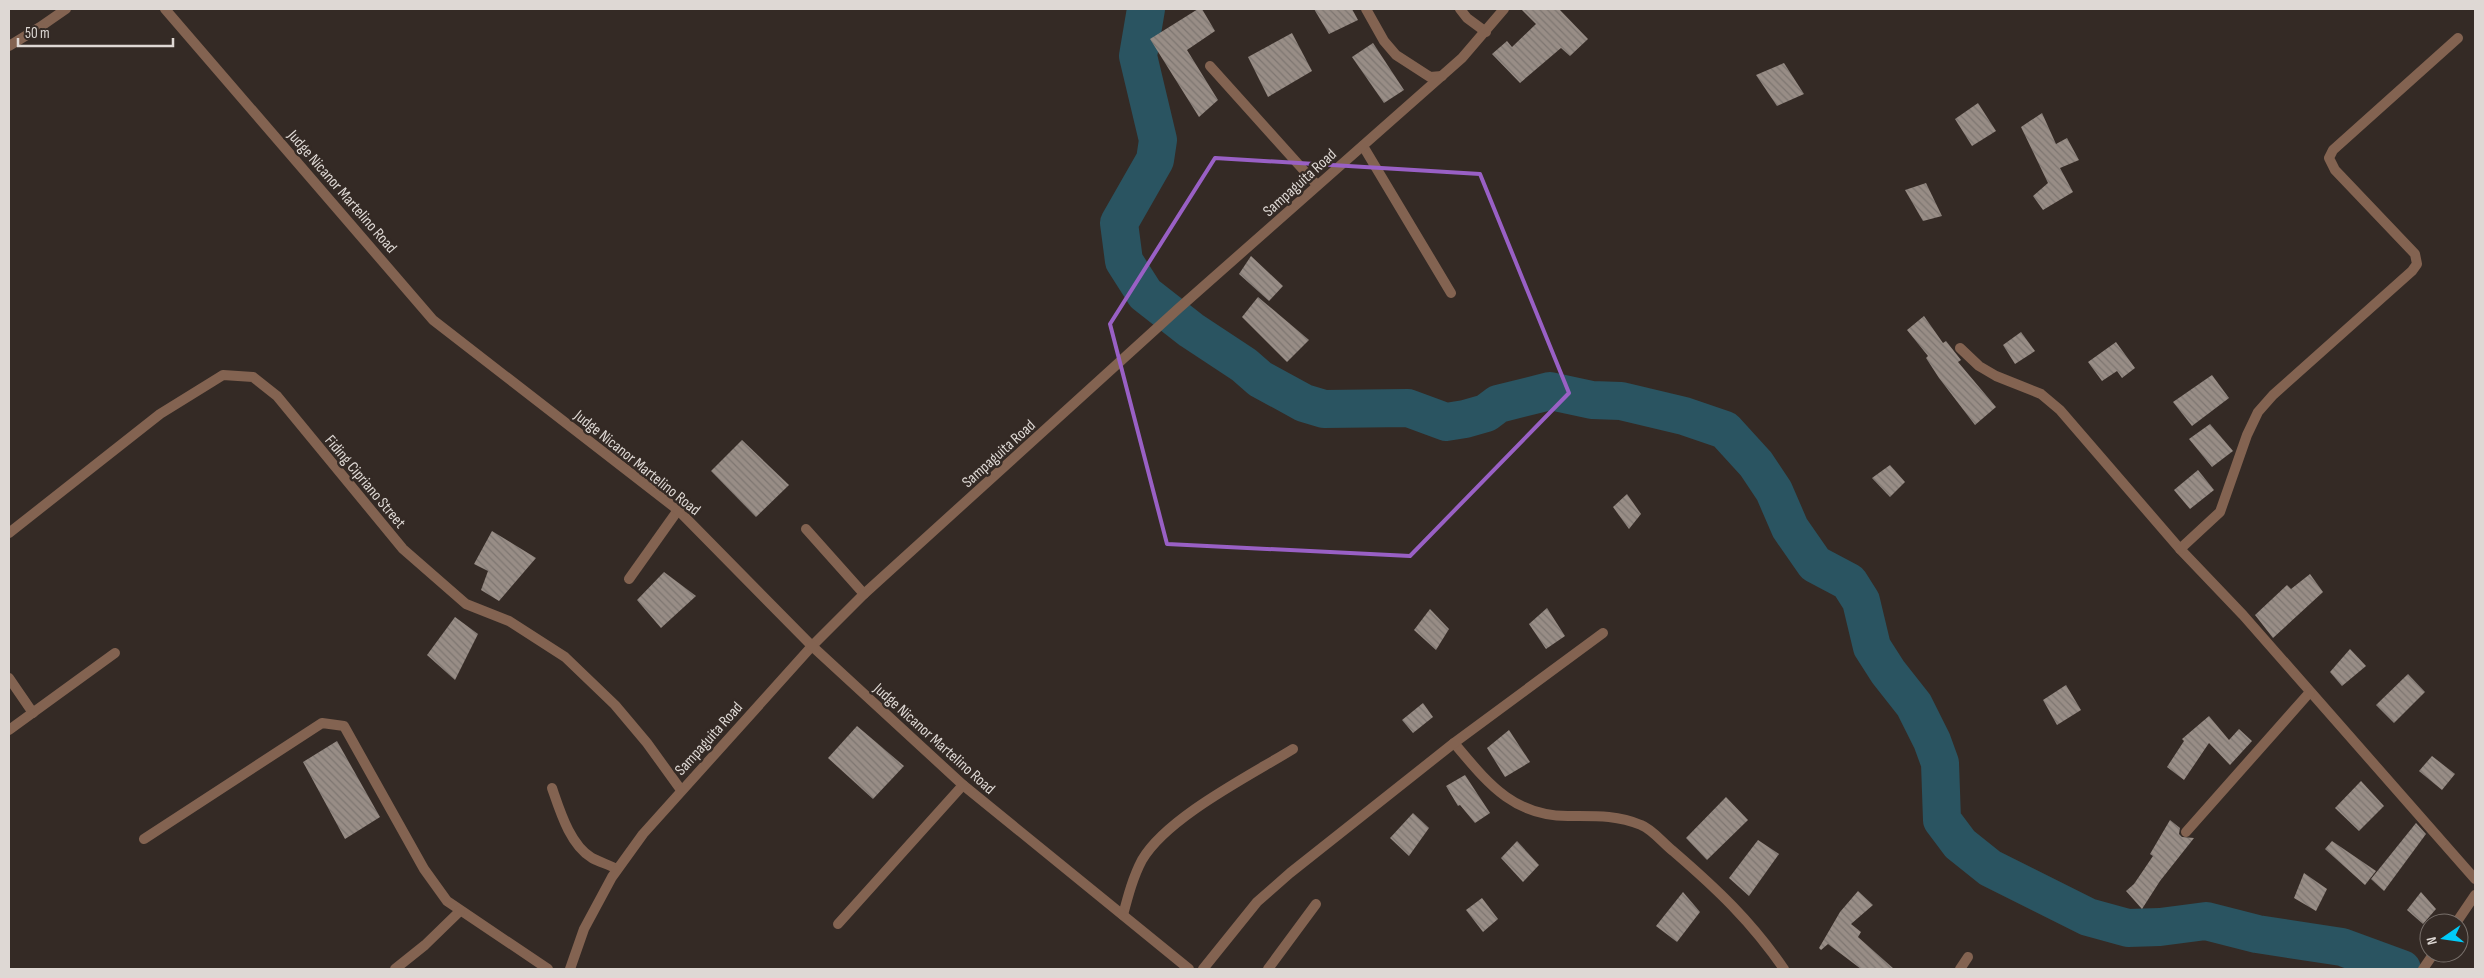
<svg xmlns="http://www.w3.org/2000/svg" width="2484" height="978" font-family="'Sofia Sans Condensed',sans-serif">
<style>
.lines{fill:none;stroke-linecap:round;stroke-linejoin:round}
.river{stroke:#2a5461;stroke-width:38}
.building{fill:url(#building-back-hatch)}
.service{stroke:#836351;stroke-width:10}
.minor{stroke:#836351;stroke-width:10}
.tertiary{stroke:#836351;stroke-width:10}
.marked{fill:none;stroke:#9960c5;stroke-width:4;stroke-linejoin:round}
.labels{text-anchor:middle;stroke-width:5;stroke-linejoin:round;paint-order:stroke}
.street-label{font-size:16px;fill:#ded8d4;stroke:#342a25}
</style>
<defs>
<pattern id="building-back-hatch" width="6" height="6" patternUnits="userSpaceOnUse" patternTransform="scale(1.25)"><rect width="6" height="6" fill="#988d86"/><path d="M-1 5l2 2M0 0l6 6M5-1l2 2" fill="none" stroke="#7e7671"/></pattern>
</defs>
<rect width="100%" height="100%" fill="#342a25"/>
<g class="lines">
<!-- river -->
<polyline class="river" points="1146,9 1138,56 1158,140 1155,160 1119,223 1124,261 1145,294 1191,330 1244,365 1260,379 1304,403 1324,409 1408,408 1446,422 1465,419 1486,413 1498,404 1550,391 1592,400 1621,401 1684,416 1725,430 1756,464 1774,491 1790,528 1815,564 1849,582 1861,601 1872,647 1888,672 1914,705 1932,741 1940,763 1942,820 1960,844 1990,868 2088,917 2128,928 2160,927 2206,921 2257,934 2342,947 2402,969"/>
</g>
<!-- building -->
<g class="building">
<polygon points="1198,9 1202,9 1215,31 1187,50 1218,100 1199,117 1150,39"/>
<polygon points="1314,9 1352,9 1358,20 1329,34"/>
<polygon points="1521,9 1559,9 1588,39 1570,56 1561,48 1520,83 1492,54 1507,41 1512,47 1536,24"/>
<polygon points="1292,33 1312,71 1268,97 1248,57"/>
<polygon points="1373,43 1404,90 1384,103 1352,57"/>
<polygon points="1784,63 1804,94 1777,106 1756,75"/>
<polygon points="1978,103 1996,131 1972,146 1955,119"/>
<polygon points="2042,113 2056,144 2067,138 2079,160 2060,168 2073,192 2043,210 2033,196 2048,183 2021,127"/>
<polygon points="1926,183 1942,216 1923,221 1905,190"/>
<polygon points="1251,256 1283,286 1269,301 1239,274"/>
<polygon points="1258,297 1309,340 1287,362 1242,317"/>
<polygon points="1924,316 1943,343 1946,341 1961,360 1958,362 1996,407 1975,425 1939,378 1926,358 1928,356 1907,330"/>
<polygon points="2021,332 2035,351 2015,364 2003,345"/>
<polygon points="2116,342 2135,368 2122,378 2117,371 2102,381 2088,362"/>
<polygon points="2212,375 2229,398 2192,426 2173,402"/>
<polygon points="2210,424 2233,451 2212,467 2189,439"/>
<polygon points="742,440 789,485 756,517 711,471"/>
<polygon points="1890,465 1905,482 1890,497 1872,478"/>
<polygon points="2198,470 2214,490 2190,509 2174,490"/>
<polygon points="1627,494 1641,514 1629,529 1613,507"/>
<polygon points="492,531 536,558 499,601 481,590 488,571 474,564"/>
<polygon points="664,572 696,596 661,628 637,600"/>
<polygon points="2310,574 2323,592 2273,638 2255,615 2287,585 2291,589"/>
<polygon points="1547,608 1565,636 1546,649 1529,624"/>
<polygon points="1430,609 1449,629 1436,650 1414,630"/>
<polygon points="455,617 478,634 455,680 427,655"/>
<polygon points="2350,649 2366,666 2342,686 2330,672"/>
<polygon points="2408,674 2425,692 2394,723 2376,705"/>
<polygon points="2066,685 2081,710 2057,725 2043,700"/>
<polygon points="1423,703 1433,717 1413,733 1402,720"/>
<polygon points="2209,716 2229,740 2239,729 2252,741 2230,765 2209,743 2184,780 2167,767 2184,741 2182,739"/>
<polygon points="857,726 904,766 873,799 828,758"/>
<polygon points="1509,730 1530,762 1505,777 1487,748"/>
<polygon points="337,741 380,817 345,839 303,762"/>
<polygon points="2432,756 2455,774 2442,790 2419,771"/>
<polygon points="1465,775 1490,813 1475,823 1460,805 1458,806 1446,786"/>
<polygon points="2361,781 2384,806 2359,831 2335,808"/>
<polygon points="1726,797 1748,820 1707,860 1686,838"/>
<polygon points="1413,813 1429,828 1409,856 1390,838"/>
<polygon points="2170,820 2180,828 2179,834 2182,837 2194,838 2160,881 2142,909 2126,891 2134,884 2153,856 2150,854"/>
<polygon points="2416,823 2426,834 2384,891 2371,879"/>
<polygon points="1758,840 1779,854 1749,896 1729,878"/>
<polygon points="1517,841 1539,865 1523,882 1501,858"/>
<polygon points="2332,841 2376,871 2365,885 2325,849"/>
<polygon points="2304,873 2327,889 2316,911 2294,898"/>
<polygon points="1858,891 1873,905 1851,924 1861,932 1858,937 1894,969 1861,969 1828,944 1821,950 1819,948 1840,912"/>
<polygon points="1683,892 1700,912 1677,942 1656,926"/>
<polygon points="2421,892 2436,909 2423,924 2407,910"/>
<polygon points="1482,898 1498,919 1483,932 1466,910"/>
</g>
<g class="lines">
<!-- service -->
<g class="service">
<polyline points="1460,9 1467,18 1486,32"/>
<polyline points="1210,66 1317,185"/>
<path d="M552,788C560,811 570,845 592,858C600,862 609,865 617,869"/>
</g>
<!-- minor -->
<g class="minor">
<polyline points="1366,9 1384,41 1396,55 1430,77 1442,76"/>
<polyline points="9,46 40,27 66,9"/>
<polyline points="1363,146 1451,293"/>
<polyline points="1960,348 1979,366 1996,376 2041,394 2060,410 2180,549 2243,615 2475,879"/>
<polyline points="806,529 864,594"/>
<polyline points="9,533 160,414 223,375 253,377 277,396 403,549 466,604 509,621 565,657 615,705 647,743 681,790"/>
<polyline points="2180,549 2220,512 2247,435 2258,412 2273,395 2412,271 2417,264 2415,254 2335,170 2329,158 2333,150 2458,38"/>
<polyline points="629,579 678,510"/>
<polyline points="9,678 33,713"/>
<polyline points="9,730 115,653"/>
<path d="M1454,743C1487,782 1513,817 1570,816C1595,816 1617,815 1641,825C1652,829 1663,843 1673,851C1717,889 1751,921 1784,969"/>
<polyline points="2186,832 2310,692"/>
<polyline points="144,839 322,723 344,726 424,869 447,901 548,969"/>
<path d="M1123,915C1128,896 1133,877 1142,860C1167,817 1251,775 1293,749"/>
<polyline points="2456,923 2475,895"/>
<polyline points="838,924 963,785"/>
<polyline points="395,969 425,945 460,911"/>
<polyline points="570,969 584,929 612,877 643,834 812,646 864,594 1179,308 1462,58 1504,9"/>
<polyline points="1203,969 1257,902 1290,873 1454,743 1603,633"/>
<polyline points="1268,969 1316,904"/>
<polyline points="1960,969 1968,957"/>
<polyline points="2423,969 2434,953"/>
</g>
<!-- tertiary -->
<polyline class="tertiary" points="165,9 433,320 678,510 812,646 963,785 1189,969"/>
</g>
<!-- marked area -->
<path class="marked" d="M1215,158L1480,174L1569,393L1410,556L1167,544L1110,324Z"/>
<g class="labels">
<!-- street labels -->
<g class="street-label">
<text transform="translate(1299 182) rotate(-42)" y="6">Sampaguita Road</text>
<text transform="translate(343 191) rotate(49)" y="6">Judge Nicanor Martelino Road</text>
<text transform="translate(998 453) rotate(-42)" y="6">Sampaguita Road</text>
<text transform="translate(638 462) rotate(39)" y="6">Judge Nicanor Martelino Road</text>
<text transform="translate(366 481) rotate(50)" y="6">Fiding Cipriano Street</text>
<text transform="translate(708 738) rotate(-48)" y="6">Sampaguita Road</text>
<text transform="translate(935 738) rotate(42)" y="6">Judge Nicanor Martelino Road</text>
</g>
</g>
<!-- border -->
<rect width="2484" height="978" fill="none" stroke="#ded8d4" stroke-width="20"/>
<!-- north arrow -->
<g transform="translate(2444 938) rotate(257)"><circle r="24" fill="#342a25" stroke="#78706b"/>
<path d="M0-4L9 19L0 12L-9 19Z" fill="#00cbf9"/>
<text y="-8" font-size="14" font-weight="bold" text-anchor="middle" fill="#ded8d4">N</text>
</g>
<!-- scale -->
<path d="M18 38v8h155v-8" fill="none" stroke="#ded8d4" stroke-width="2.5"/>
<text x="25" y="38" font-size="15" fill="#ded8d4" stroke="#342a25" stroke-width="4" paint-order="stroke">50 m</text>
</svg>
